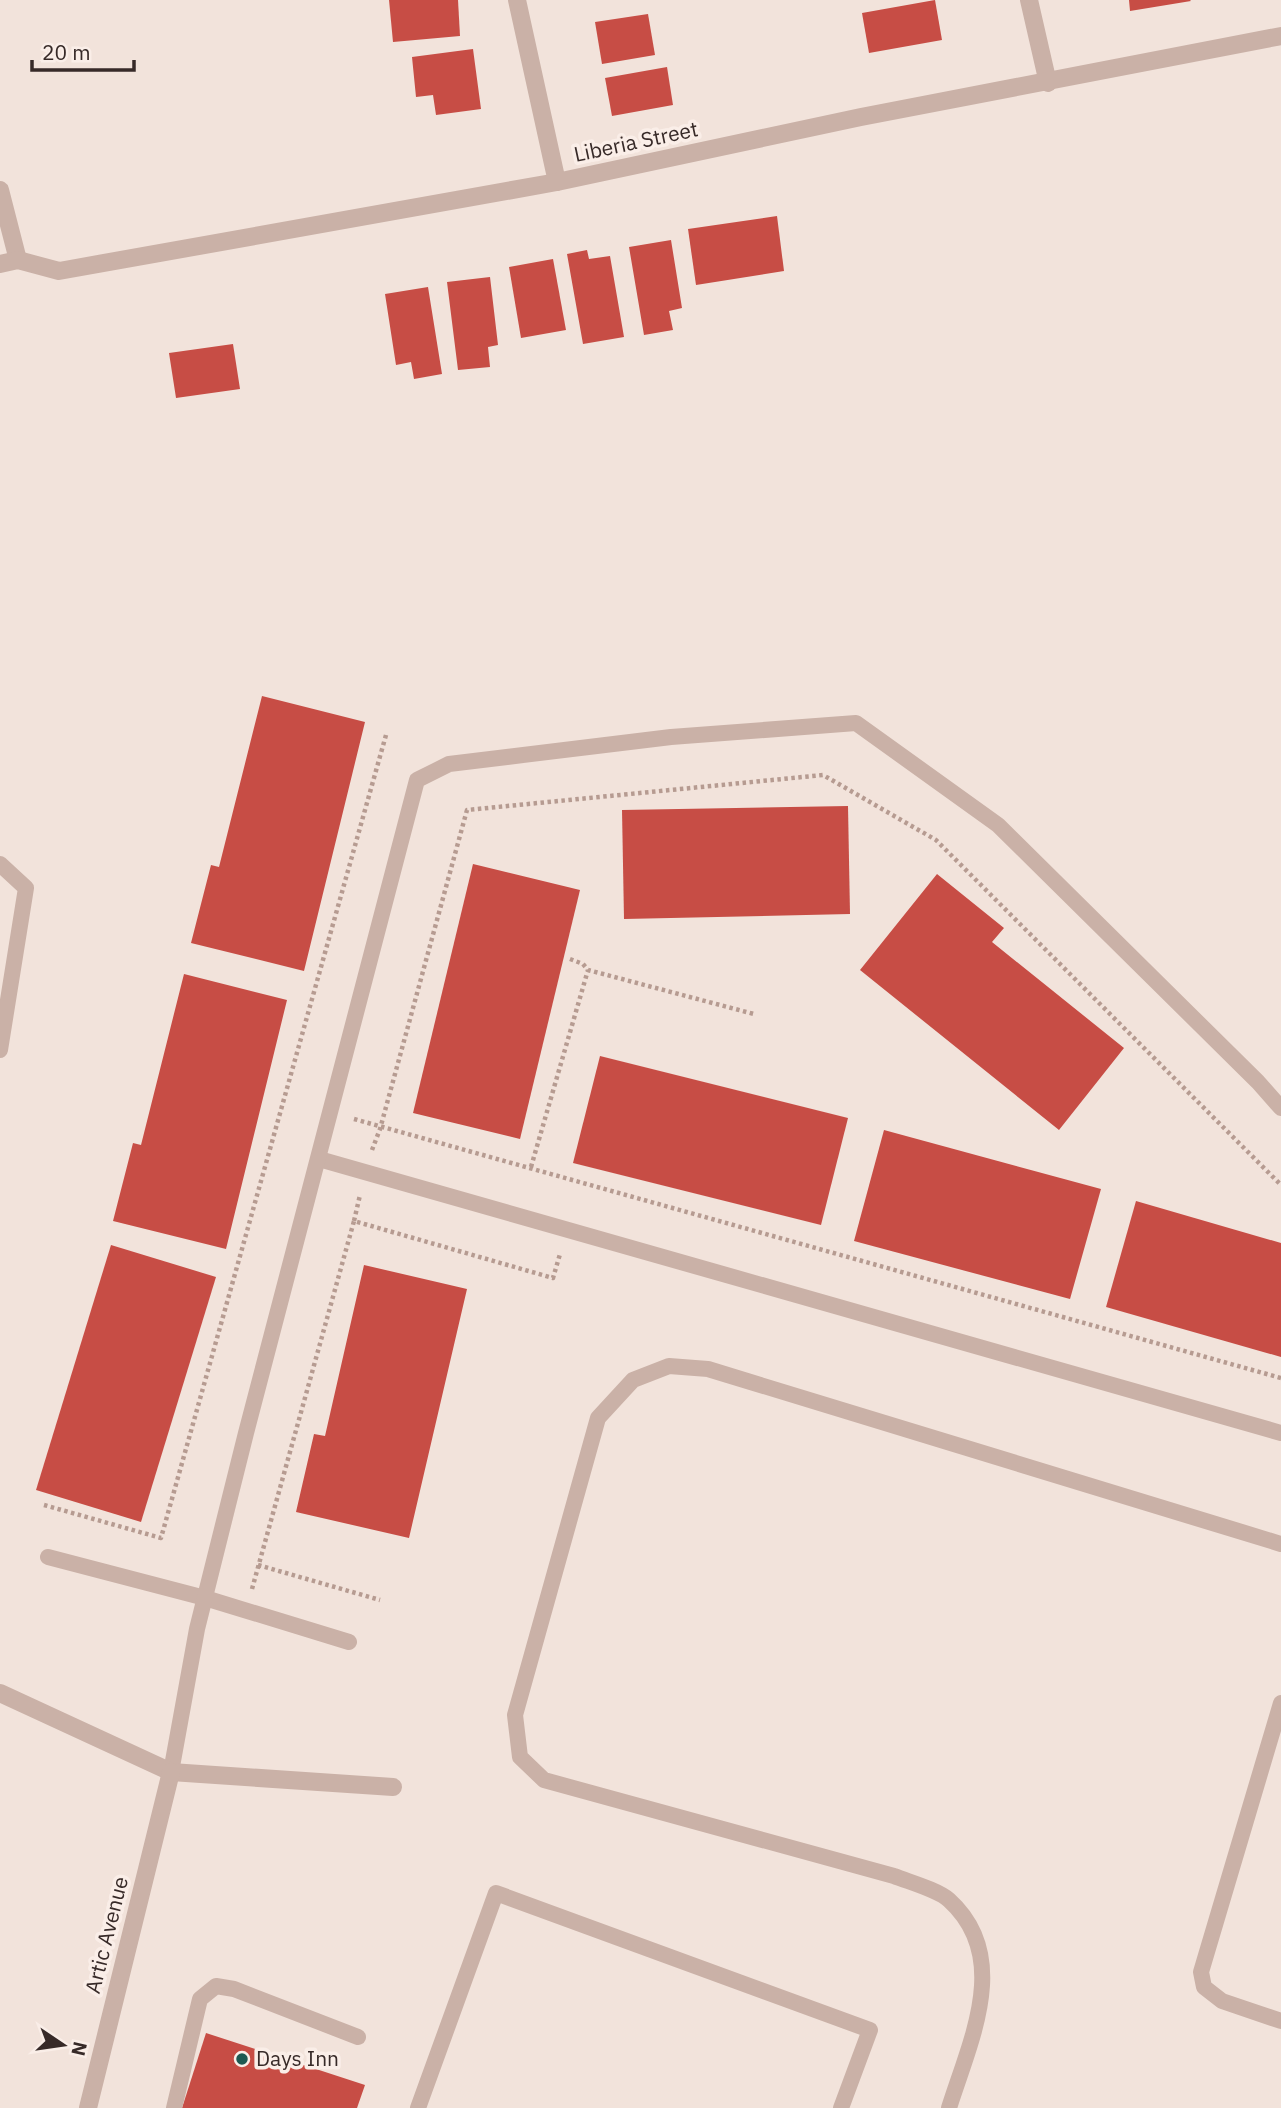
<svg xmlns="http://www.w3.org/2000/svg" width="1281" height="2108" font-family="'IBM Plex Sans',sans-serif">
<style>
.building{fill:#c74d45}
.lines{fill:none;stroke-linecap:round;stroke-linejoin:round}
.path{stroke:#b69b91;stroke-width:4.5;stroke-dasharray:3.5 3.5;stroke-linecap:butt}
.service{stroke:#cab1a7;stroke-width:16}
.minor{stroke:#cab1a7;stroke-width:18}
.poi-dot{fill:#1d5952;stroke:#faeee8;stroke-width:2.5}
.labels{text-anchor:middle;stroke-width:7;stroke-linejoin:round;paint-order:stroke}
.street-label{font-size:21px;fill:#372a28;stroke:#faeee8}
.poi-label{font-size:21px;fill:#372a28;stroke:#faeee8;text-anchor:start}
</style>
<rect width="100%" height="100%" fill="#f2e3db"/>
<!-- building -->
<g class="building">
<polygon points="389,0 458,0 460,36 393,42"/>
<polygon points="935,0 942,40 869,53 862,13"/>
<polygon points="1129,0 1190,0 1191,1 1130,11"/>
<polygon points="648,14 655,55 602,64 595,22"/>
<polygon points="473,49 481,109 436,115 433,95 416,97 412,57"/>
<polygon points="667,67 673,105 612,116 605,78"/>
<polygon points="777,216 784,271 696,285 688,229"/>
<polygon points="671,240 682,308 669,311 673,330 644,335 629,247"/>
<polygon points="587,250 589,259 610,256 624,337 583,344 567,254"/>
<polygon points="553,259 566,330 521,338 509,267"/>
<polygon points="490,277 498,345 488,347 490,367 458,370 447,282"/>
<polygon points="428,287 442,374 414,379 411,362 396,365 385,294"/>
<polygon points="233,344 240,389 176,398 169,353"/>
<polygon points="262,696 365,722 304,971 191,943 211,865 219,867"/>
<polygon points="848,806 850,914 624,919 622,810"/>
<polygon points="473,864 580,890 520,1139 413,1113"/>
<polygon points="937,874 1004,928 992,942 1124,1048 1059,1130 860,970"/>
<polygon points="184,974 287,1000 226,1249 113,1221 133,1143 141,1145"/>
<polygon points="600,1056 848,1118 821,1225 573,1163"/>
<polygon points="884,1130 1101,1189 1070,1299 854,1241"/>
<polygon points="1136,1201 1281,1243 1281,1357 1106,1307"/>
<polygon points="111,1245 216,1277 141,1522 36,1490"/>
<polygon points="364,1265 467,1289 409,1538 296,1512 314,1434 325,1436"/>
<polygon points="206,2033 365,2085 357,2108 182,2108"/>
</g>
<g class="lines">
<!-- path -->
<g class="path">
<polyline points="570,959 583,964 588,970 754,1014"/>
<polyline points="354,1119 1281,1378"/>
<polyline points="372,1150 380,1129 467,810 823,775 936,840 1281,1185"/>
<polyline points="531,1167 588,970"/>
<polyline points="354,1221 360,1195"/>
<polyline points="44,1505 161,1538 386,735"/>
<polyline points="258,1565 380,1600"/>
<polyline points="252,1589 354,1221 553,1278 560,1254"/>
</g>
<!-- service -->
<g class="service">
<polyline points="0,864 26,888 0,1050"/>
<polyline points="319,1159 1281,1433"/>
<polyline points="48,1557 205,1598 349,1642"/>
<polyline points="1281,1703 1201,1972 1204,1987 1222,2001 1281,2021"/>
<polyline points="171,1772 197,1629 246,1433 417,780 449,764 671,737 856,723 998,825 1258,1082 1281,1108"/>
<polyline points="174,2108 200,1999 216,1986 234,1989 358,2037"/>
<polyline points="418,2108 496,1893 870,2030 841,2108"/>
<path d="M949,2108C970,2041 1012,1957 949,1900C938,1890 909,1882 894,1876L544,1780L520,1757L515,1715L598,1418L633,1380L669,1366L708,1369L1281,1544"/>
</g>
<!-- minor -->
<g class="minor">
<polyline points="517,0 557,182"/>
<polyline points="1029,0 1048,83"/>
<polyline points="0,190 18,260"/>
<polyline points="0,264 18,260 59,271 557,182 861,117 1281,36"/>
<polyline points="0,1693 171,1772 393,1787"/>
<polyline points="88,2108 171,1772"/>
</g>
</g>
<!-- markers -->
<circle class="poi-dot" cx="242" cy="2059" r="7"/>
<g class="labels">
<!-- street labels -->
<g class="street-label">
<text transform="translate(636 142) rotate(-12)" y="7">Liberia Street</text>
<text transform="translate(107 1935) rotate(-76)" y="7">Artic Avenue</text>
</g>
<!-- poi labels -->
<g class="poi-label">
<text x="256" y="2066">Days Inn</text>
</g>
</g>
<!-- north arrow -->
<g transform="translate(63 2045) rotate(103)" stroke="#faeee8" stroke-width="5" paint-order="stroke">
<path d="M0-5L12 26L0 18L-12 26Z" fill="#372a28"/>
<text y="-10" font-size="19" font-weight="bold" text-anchor="middle" fill="#372a28">N</text>
</g>
<!-- scale -->
<path d="M32 60v10h102v-10" fill="none" stroke="#372a28" stroke-width="3.5"/>
<text x="42" y="60" font-size="21" fill="#372a28" stroke="#faeee8" stroke-width="5" paint-order="stroke">20 m</text>
</svg>
